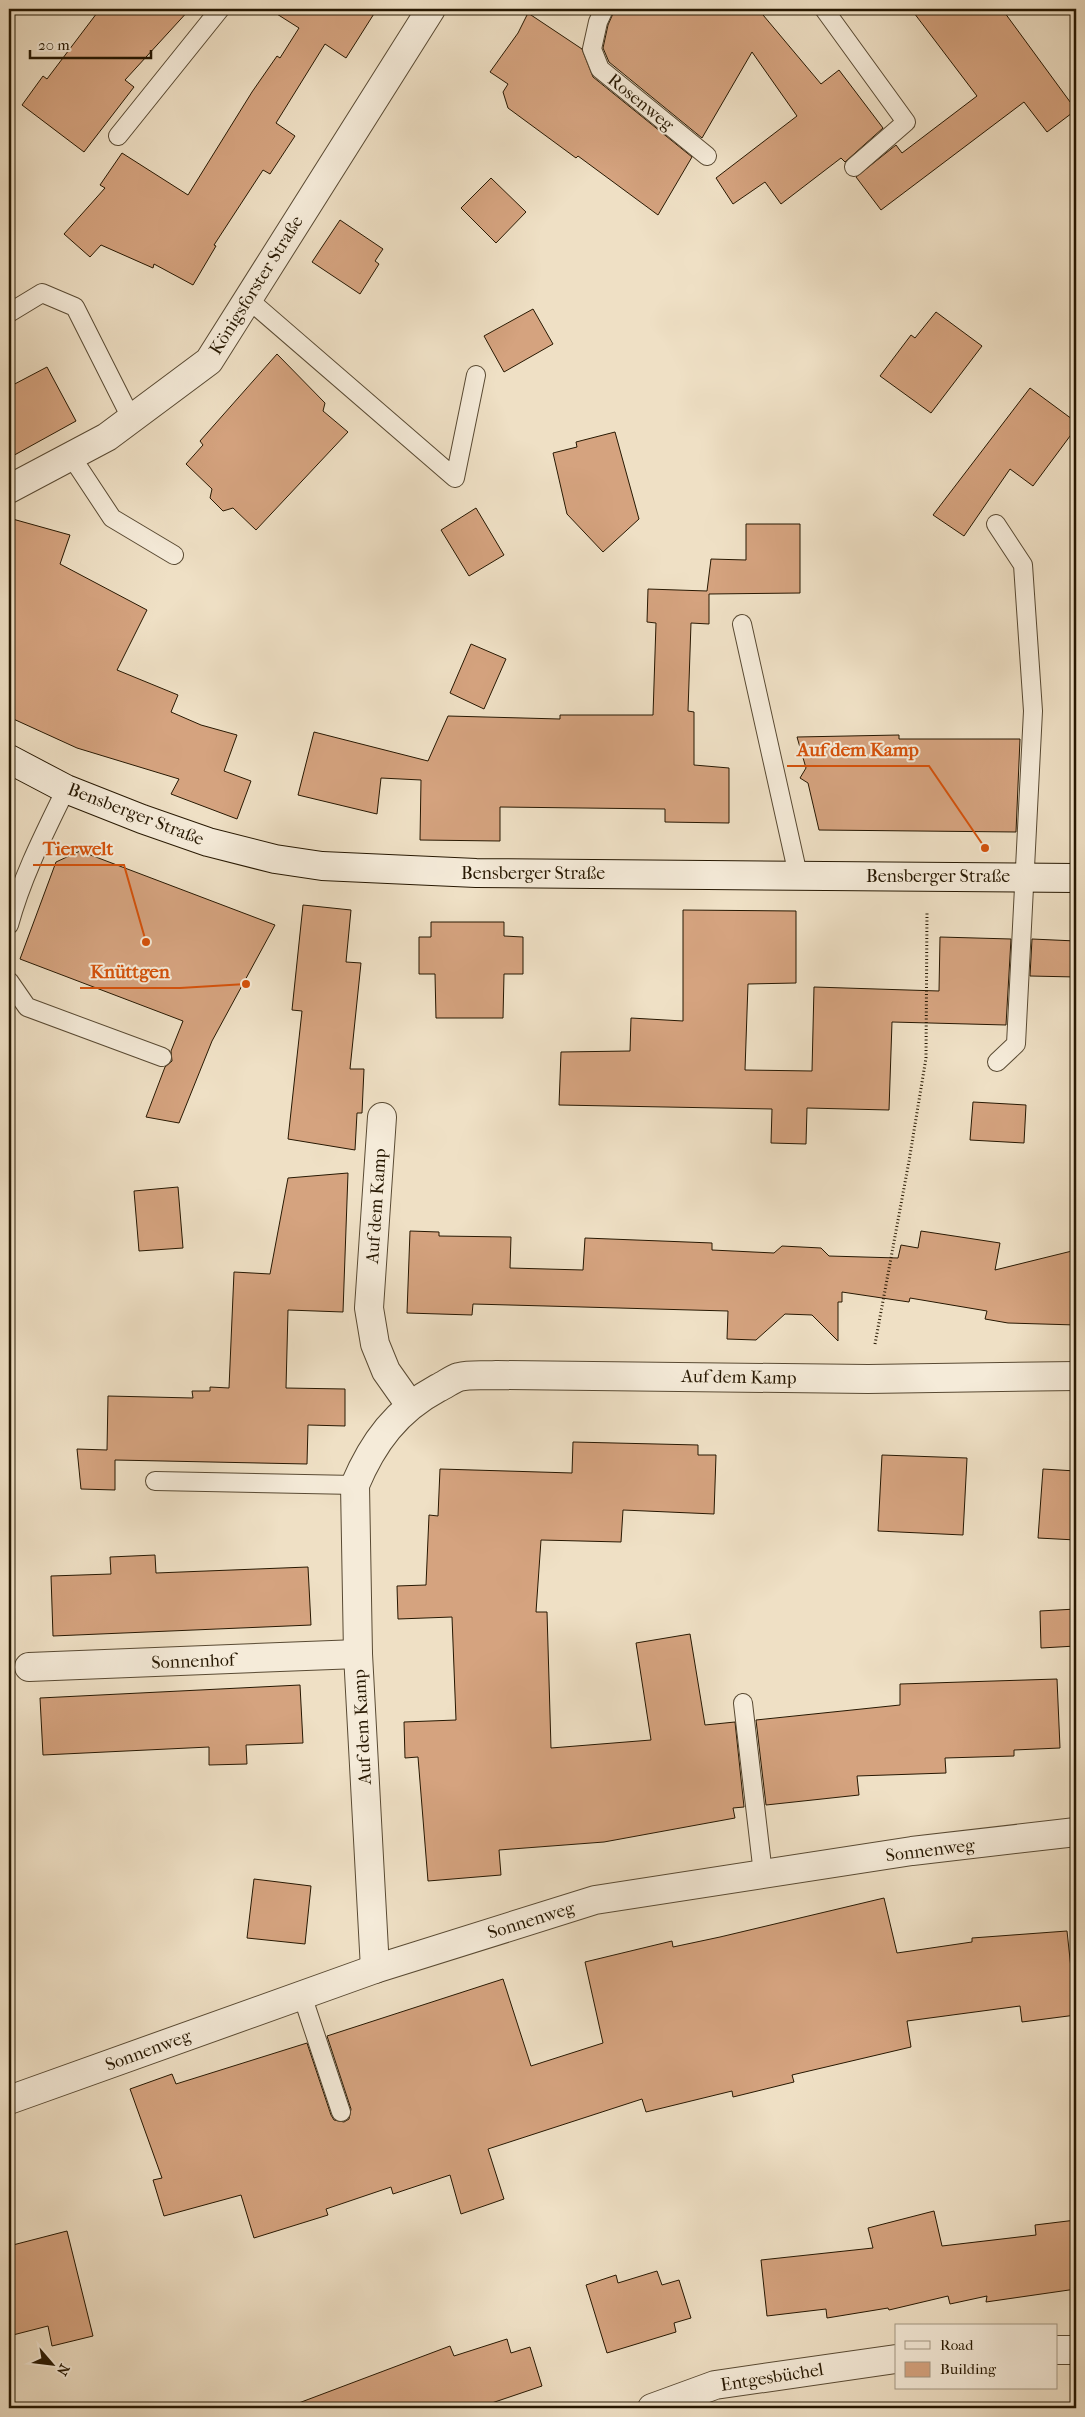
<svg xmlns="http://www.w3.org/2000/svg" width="1085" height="2417" font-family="'IM FELL French Canon',serif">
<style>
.building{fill:#d5a37f;stroke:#271802}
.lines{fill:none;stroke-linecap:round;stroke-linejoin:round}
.lane-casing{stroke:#594a33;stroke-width:20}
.street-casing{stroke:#594a33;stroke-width:30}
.secondary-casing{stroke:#271802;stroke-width:30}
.path{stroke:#271802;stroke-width:3;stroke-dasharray:1 2.5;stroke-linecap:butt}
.lane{stroke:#f5ebd9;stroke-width:18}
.street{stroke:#f5ebd9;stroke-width:28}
.secondary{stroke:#f5ebd9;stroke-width:28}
.labels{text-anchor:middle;stroke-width:4;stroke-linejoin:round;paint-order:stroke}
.street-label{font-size:18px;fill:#271802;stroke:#f5ebd9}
.leader{fill:none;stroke:#d5520b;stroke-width:2}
.callout-dot{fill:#d5520b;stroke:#f5ebd9;stroke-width:2}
.callout-label{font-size:19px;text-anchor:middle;font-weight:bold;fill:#d5520b;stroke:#f5ebd9;stroke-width:4;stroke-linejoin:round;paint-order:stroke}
</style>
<rect width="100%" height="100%" fill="#efe0c5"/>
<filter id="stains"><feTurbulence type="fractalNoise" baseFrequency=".004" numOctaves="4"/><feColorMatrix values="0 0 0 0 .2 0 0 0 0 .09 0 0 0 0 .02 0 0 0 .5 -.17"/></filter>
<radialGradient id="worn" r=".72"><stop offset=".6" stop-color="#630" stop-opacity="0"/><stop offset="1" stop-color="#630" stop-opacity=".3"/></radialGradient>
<!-- building -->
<g class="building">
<polygon points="100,9 190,9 125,80 134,87 84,152 22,105 43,76 47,79"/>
<polygon points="269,9 377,9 346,58 325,44 276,123 295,136 270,174 263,170 214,245 216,246 193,285 154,264 153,268 101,245 90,257 64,234 105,188 100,185 122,153 188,195 252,92 277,56 280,58 299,28"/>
<polygon points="615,9 758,9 821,84 839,70 883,128 845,162 841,158 781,204 765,182 733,204 716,178 797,116 752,52 702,138 609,62 603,48 608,25"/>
<polygon points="911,9 1002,9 1076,110 1047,132 1024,102 881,210 856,177 896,145 902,153 977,96"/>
<polygon points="528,13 582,49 593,77 692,157 658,215 578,156 576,158 508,108 503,92 508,84 490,72 518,33"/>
<polygon points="491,178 526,212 496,243 461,208"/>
<polygon points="340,220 383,249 375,261 379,264 360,294 312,262"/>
<polygon points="533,309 553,344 504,372 484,336"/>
<polygon points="936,312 982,346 931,413 880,376 911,335 915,338"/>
<polygon points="277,354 325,403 323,411 348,432 256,530 233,508 223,511 210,498 212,489 186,464 203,445 200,441"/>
<polygon points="47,367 76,421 9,458 9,387"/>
<polygon points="1030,388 1076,422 1076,428 1033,486 1010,469 964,536 933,515"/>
<polygon points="615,432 639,519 603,552 567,514 553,453 577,447 576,442"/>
<polygon points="476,508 504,555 469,576 441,530"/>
<polygon points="9,518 70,535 60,564 147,610 117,670 178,695 171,712 201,725 237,735 224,771 251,781 237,819 171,794 179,779 77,748 9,717"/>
<polygon points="746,524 800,524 800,593 709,594 709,624 691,623 688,711 694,712 694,765 729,768 729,823 665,822 665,809 500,807 500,841 420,840 421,780 381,778 377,814 298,795 314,732 428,761 448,716 560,719 560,715 653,715 656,623 647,622 648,589 707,591 711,559 746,560"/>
<polygon points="471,644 506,659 484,709 450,693"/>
<polygon points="899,735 899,739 1020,739 1016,832 819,830 808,783 800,778 806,768 797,737"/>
<polygon points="80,851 275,925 212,1041 179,1123 146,1117 165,1067 172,1061 171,1051 183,1021 20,959 56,862"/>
<polygon points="303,905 351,910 346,962 361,963 350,1069 364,1069 362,1113 357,1113 355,1150 288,1139 302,1011 292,1010"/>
<polygon points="683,910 796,911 796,983 748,984 745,1070 812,1071 814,987 939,991 940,937 1011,939 1006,1025 892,1022 889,1110 807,1108 806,1144 771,1143 772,1109 559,1105 561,1052 630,1051 631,1018 683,1021"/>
<polygon points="431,922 504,922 504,936 523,937 523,974 504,974 503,1018 436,1018 435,974 419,974 419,937 431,937"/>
<polygon points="1032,939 1076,941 1076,977 1030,976"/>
<polygon points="973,1102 1026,1105 1024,1143 970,1140"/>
<polygon points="348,1173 343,1312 288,1310 286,1388 345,1389 345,1426 308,1425 307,1464 115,1460 115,1490 81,1489 77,1449 107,1450 108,1396 193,1398 192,1391 210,1391 210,1387 229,1388 234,1272 270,1274 288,1178"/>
<polygon points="178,1187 183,1248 139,1251 134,1191"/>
<polygon points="410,1231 439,1232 439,1236 511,1237 510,1268 583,1270 585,1238 712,1243 712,1250 774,1253 782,1246 821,1248 829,1256 898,1258 901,1245 918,1248 921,1231 1000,1243 995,1270 1076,1250 1076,1325 1008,1323 985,1319 987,1311 910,1298 909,1302 842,1292 842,1302 838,1302 838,1341 812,1315 785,1314 756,1340 727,1339 728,1311 473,1304 472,1315 407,1313"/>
<polygon points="573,1442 698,1445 698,1455 716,1455 714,1514 623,1510 621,1542 541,1540 536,1612 547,1612 551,1748 651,1740 636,1643 690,1634 705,1725 735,1722 744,1807 733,1808 735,1818 604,1842 499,1850 501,1875 428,1881 418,1757 405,1758 404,1722 456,1720 452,1617 398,1619 397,1586 426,1585 429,1515 438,1516 440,1469 572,1473"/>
<polygon points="882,1455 967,1458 963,1535 878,1531"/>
<polygon points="1043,1469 1076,1471 1076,1540 1038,1538"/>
<polygon points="155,1555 156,1573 308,1567 311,1625 53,1636 51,1576 111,1574 110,1557"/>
<polygon points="1076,1609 1076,1646 1041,1648 1040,1611"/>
<polygon points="1057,1679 1060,1748 1014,1750 1014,1756 945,1758 946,1773 857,1776 859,1795 766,1805 756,1720 900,1705 900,1684"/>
<polygon points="300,1685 303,1743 246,1745 247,1764 209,1765 209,1747 43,1755 40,1698"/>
<polygon points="254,1879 311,1886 305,1944 247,1938"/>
<polygon points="884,1898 897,1953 972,1942 972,1938 1067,1931 1076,2015 1022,2022 1020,2006 907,2021 911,2047 792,2075 794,2082 733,2097 732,2091 646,2112 642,2099 488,2149 504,2199 461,2214 450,2175 393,2194 391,2187 326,2209 328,2215 254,2238 241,2195 164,2216 153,2180 162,2178 130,2089 172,2074 176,2084 307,2043 331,2115 334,2120 344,2122 349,2119 351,2109 327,2036 503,1979 531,2066 603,2043 585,1962 672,1941 673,1947 720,1937"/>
<polygon points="934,2211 942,2246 1036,2235 1035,2225 1076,2220 1076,2289 986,2302 987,2296 950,2304 948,2296 889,2310 888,2308 827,2318 826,2309 767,2316 761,2260 873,2248 868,2228"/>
<polygon points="67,2231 93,2336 52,2346 48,2326 9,2336 9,2246"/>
<polygon points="657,2271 662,2285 679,2280 691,2318 674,2323 676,2332 607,2353 586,2285 616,2275 618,2283"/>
<polygon points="507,2339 511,2353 530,2347 542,2386 477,2408 296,2408 296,2404 450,2346 454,2356"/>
</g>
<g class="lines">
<defs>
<g id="lane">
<polyline points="604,9 598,22 592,49 600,69 707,156"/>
<polyline points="824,9 906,122 854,167"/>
<polyline points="118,136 220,9"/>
<polyline points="248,299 455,478 476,375"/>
<polyline points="9,313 42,293 75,307 132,420"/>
<polyline points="71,456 112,518 174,555"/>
<polyline points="996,524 1023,565 1033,711 1016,1044 997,1062"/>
<polyline points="742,624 798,875"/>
<path d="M9,925C22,877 44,834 66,789"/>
<polyline points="9,981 27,1007 162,1057"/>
<polyline points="155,1481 355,1485"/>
<polyline points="743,1703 763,1874"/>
<polyline points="302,1995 341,2112"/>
</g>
<g id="street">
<polyline points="9,489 107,437 209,361 431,9"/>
<polyline points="382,1117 369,1308 375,1344 386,1371 410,1405"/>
<polyline points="29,1667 358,1654"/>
<path d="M375,1969L358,1654L355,1485C373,1442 397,1410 438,1388C445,1385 452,1379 459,1377C471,1374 485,1376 497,1375L868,1379L1076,1376"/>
<polyline points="9,2100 375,1969 595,1900 912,1851 1076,1832"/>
<polyline points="1056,2350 1076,2350"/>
<polyline points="652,2408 715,2385 896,2359"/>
</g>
<polyline id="secondary" points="9,759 66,789 142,819 208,842 275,859 322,866 476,873 1076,878"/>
</defs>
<!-- lane casing -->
<use href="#lane" class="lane-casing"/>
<!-- street casing -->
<use href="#street" class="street-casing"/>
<!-- secondary casing -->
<use href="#secondary" class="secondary-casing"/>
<!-- path -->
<polyline class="path" points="875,1344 909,1161 926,1058 927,912"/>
<!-- lane -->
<use href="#lane" class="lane"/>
<!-- street -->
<use href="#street" class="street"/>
<!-- secondary -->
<use href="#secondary" class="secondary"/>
</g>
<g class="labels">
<!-- street labels -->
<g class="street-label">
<text transform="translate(641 102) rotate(39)" y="6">Rosenweg</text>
<text transform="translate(256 285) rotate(-58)" y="6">Königsforster Straße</text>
<text transform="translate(136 814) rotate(21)" y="6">Bensberger Straße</text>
<text x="533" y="879">Bensberger Straße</text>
<text x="938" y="882">Bensberger Straße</text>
<text transform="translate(376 1206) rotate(-86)" y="6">Auf dem Kamp</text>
<text transform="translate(739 1377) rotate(1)" y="6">Auf dem Kamp</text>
<text transform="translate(193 1661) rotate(-2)" y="6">Sonnenhof</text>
<text transform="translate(362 1727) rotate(-93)" y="6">Auf dem Kamp</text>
<text transform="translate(930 1850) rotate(-7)" y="6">Sonnenweg</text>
<text transform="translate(531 1920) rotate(-17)" y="6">Sonnenweg</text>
<text transform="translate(148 2050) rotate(-20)" y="6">Sonnenweg</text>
<text transform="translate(772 2377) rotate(-9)" y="6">Entgesbüchel</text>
</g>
</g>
<!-- callouts -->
<path class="leader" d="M985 848L929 766H787M146 942L124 865H33M246 984L180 988H80"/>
<g class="callout-dot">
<circle cx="985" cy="848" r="5"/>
<circle cx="146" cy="942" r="5"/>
<circle cx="246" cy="984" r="5"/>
</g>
<g class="callout-label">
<text x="858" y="756">Auf dem Kamp</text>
<text x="78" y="855">Tierwelt</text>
<text x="130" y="978">Knüttgen</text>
</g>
<!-- margin -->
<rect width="1085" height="2417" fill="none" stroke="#efe0c5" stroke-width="30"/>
<rect x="10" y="10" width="1065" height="2397" fill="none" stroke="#271802" stroke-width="2.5"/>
<rect x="15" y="15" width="1055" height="2387" fill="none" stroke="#271802"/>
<!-- legend -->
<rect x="895" y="2324" width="162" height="65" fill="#f5ebd9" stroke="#a39783"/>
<rect x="905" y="2341" width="25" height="8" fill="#f5ebd9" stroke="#a39783"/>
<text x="940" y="2350" font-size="15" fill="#271802">Road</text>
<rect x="905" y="2362" width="25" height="15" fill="#d5a37f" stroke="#a39783"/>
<text x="940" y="2374" font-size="15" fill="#271802">Building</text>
<!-- north arrow -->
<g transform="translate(52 2364) rotate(118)" stroke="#f5ebd9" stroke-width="4" paint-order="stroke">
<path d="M0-4L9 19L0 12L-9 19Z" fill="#271802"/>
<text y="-8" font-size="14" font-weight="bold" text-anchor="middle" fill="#271802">N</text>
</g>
<!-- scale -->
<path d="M30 50v8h121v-8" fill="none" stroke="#271802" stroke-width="2.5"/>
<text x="38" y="50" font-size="15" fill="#271802" stroke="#f5ebd9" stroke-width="4" paint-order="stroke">20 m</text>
<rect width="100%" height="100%" filter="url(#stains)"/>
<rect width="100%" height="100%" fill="url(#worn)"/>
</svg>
